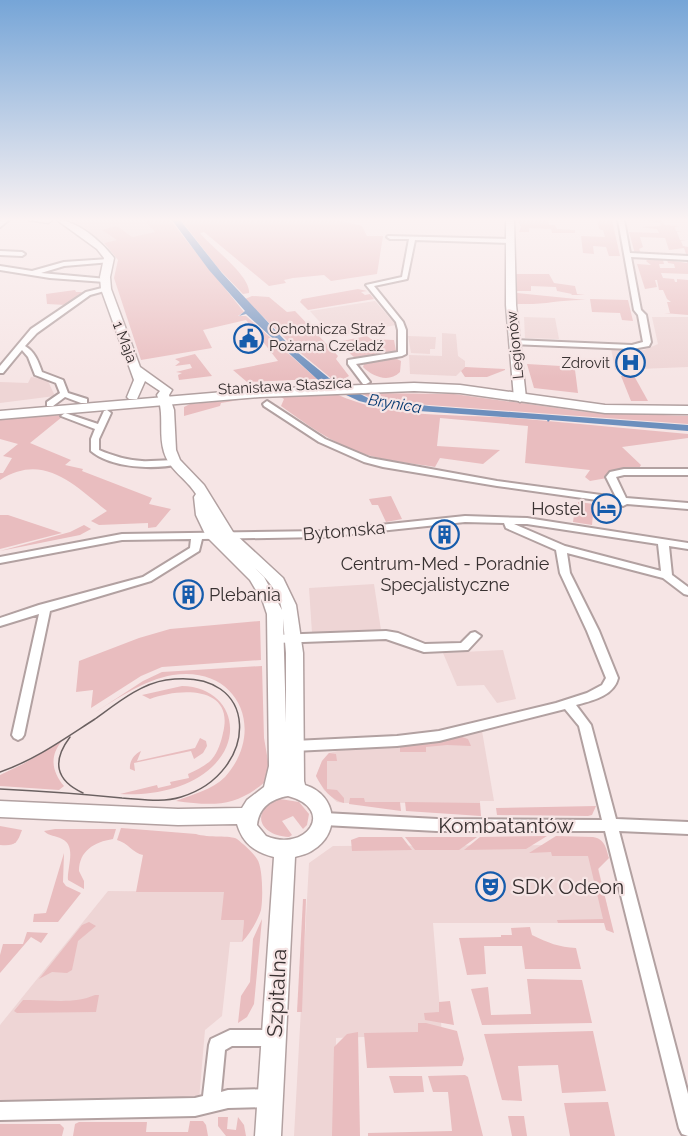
<svg xmlns="http://www.w3.org/2000/svg" width="688" height="1136" font-family="Raleway,sans-serif">
<style>
.built{fill:#eed5d5}
.green{fill:#e9bdbf}
.water{fill:#6c8fbd}
.lines{fill:none;stroke-linecap:round;stroke-linejoin:round}
.street-casing{stroke:#b2a1a1;stroke-width:4}
.secondary-casing{stroke:#b2a1a1;stroke-width:3}
.primary-casing{stroke:#b2a1a1;stroke-width:3}
.street{fill:#fff;fill-rule:evenodd}
.secondary{fill:#fff;fill-rule:evenodd}
.primary{fill:#fff;fill-rule:evenodd}
.tram{stroke:#6b6161;stroke-width:1.5}
.labels{text-anchor:middle;stroke-width:4.5;stroke-linejoin:round;paint-order:stroke}
.far-poi-label{font-size:15px;fill:#383131;stroke:#f6e5e5;text-anchor:start}
.far-street-label{font-size:15px;fill:#383131;stroke:#f6e5e5}
.far-water-label{font-size:16px;font-style:italic;fill:#063a72;stroke:#f6e5e5}
.poi-label{font-size:18px;fill:#383131;stroke:#f6e5e5;text-anchor:end}
.street-label{font-size:18px;fill:#383131;stroke:#f6e5e5}
.near-street-label{font-size:21px;fill:#383131;stroke:#f6e5e5}
.near-poi-label{font-size:21px;fill:#383131;stroke:#f6e5e5;text-anchor:start}
</style>
<rect width="100%" height="100%" fill="#f6e5e5"/>
<!-- built -->
<g class="built">
<polygon points="71,220 144,220 156,232 104,243"/>
<polygon points="375,301 396,325 333,337 310,311"/>
<polygon points="524,317 555,318 559,339 525,338"/>
<polygon points="652,317 688,317 688,367 615,370 611,348 644,350 658,344"/>
<polygon points="442,333 456,334 458,356 465,361 465,367 456,376 410,374 409,355 442,356"/>
<polygon points="408,336 436,337 435,349 430,349 430,354 411,353"/>
<polygon points="31,377 47,379 55,396 0,403 0,382 28,383"/>
<polygon points="374,584 381,630 312,633 309,588"/>
<polygon points="503,650 516,699 497,703 484,685 457,686 443,653"/>
<polygon points="482,731 494,801 480,801 480,803 344,803 337,802 324,790 316,776 322,761 329,753 349,748 420,744"/>
<polygon points="593,845 611,923 433,923 442,1034 336,1038 335,1136 294,1136 309,863 333,846"/>
<polygon points="108,891 224,892 244,920 242,942 230,942 222,1016 205,1030 199,1100 0,1106 0,1025"/>
</g>
<!-- green -->
<g class="green">
<polygon points="144,220 170,220 244,312 238,316 246,316 317,379 247,382 233,370 278,361 246,320 203,330 212,348 141,360 114,278 118,260 104,243 117,240 102,230 117,226 132,237 155,232"/>
<path d="M181,220H337L362,226L367,236H383L377,274L331,281L324,275L293,278L284,280L286,283L269,286L204,232L200,233C211,247 251,276 249,293L243,294L218,268Z"/>
<polygon points="517,220 548,220 549,225 555,225 557,229 575,230 575,233 552,233 551,229 529,228 529,232 519,232 521,227"/>
<polygon points="597,220 612,220 620,256 609,256 606,247 593,246 594,254 583,253 581,236 605,237 603,230 599,229"/>
<polygon points="641,220 662,220 664,225 680,226 675,227 676,231 682,232 677,232 680,240 686,241 681,241 683,246 688,247 688,257 653,254 686,254 684,248 669,250 665,238 640,237 643,247 639,249 641,253 645,254 635,254 629,232 659,233 657,229 640,227 661,226 660,223"/>
<polygon points="648,259 663,260 664,264 659,264 660,268 675,268 674,264 668,263 667,260 687,263 688,259 688,274 661,273 663,278 674,279 675,282 677,282 677,279 688,280 688,315 664,313 670,313 667,302 671,302 667,299 663,290 659,290 657,280 655,280 657,287 645,289 637,264 651,265 646,261"/>
<polygon points="515,274 549,274 554,283 575,286 577,294 585,295 571,295 572,294 557,291 556,287 531,286 531,291 517,291"/>
<polygon points="358,289 367,291 361,292 365,295 370,294 374,299 308,310 300,302 302,299"/>
<polygon points="75,290 76,292 82,292 66,305 47,304 46,294"/>
<path d="M517,293L586,300C563,299 544,305 520,304H517Z"/>
<polygon points="252,296 269,297 287,312 295,311 338,356 336,359 349,376 344,379 332,379 298,351 245,299"/>
<polygon points="590,299 628,300 633,321 622,320 620,313 592,312"/>
<polygon points="367,336 371,339 394,340 396,351 355,358 337,342"/>
<polygon points="195,354 212,376 179,380 178,375 182,373 176,372 192,368 190,364 175,366 180,362 175,359"/>
<path d="M395,358L401,361L400,372C389,383 373,377 363,367L364,364L367,361Z"/>
<polygon points="527,364 578,367 575,370 578,393 534,388"/>
<polygon points="465,367 505,369 505,370 487,377 465,377 461,371"/>
<polygon points="633,374 648,401 631,401 621,376"/>
<polygon points="360,393 454,394 586,412 688,416 688,424 402,403 371,398"/>
<path d="M336,394C390,419 457,414 515,418C573,423 630,429 688,434V438L622,447L641,465L638,470H615L607,478L590,481L585,477L590,470L525,463L528,426L440,418L437,446L500,450L483,464L440,458L435,467C411,463 385,461 361,453C332,443 306,424 281,406L284,399L279,396Z"/>
<polygon points="239,400 221,403 220,406 184,416 184,407 190,404"/>
<path d="M62,415V417L30,443L71,460L65,465L83,469L82,471L152,498L149,504L171,509L156,527L148,528V523L99,525L91,521L107,511C74,485 44,452 0,480V473H3L12,458L3,456L18,444L0,439V419Z"/>
<polygon points="391,496 402,519 386,522 378,505 372,505 369,499"/>
<polygon points="576,502 579,516 578,502 594,504 592,525 573,522"/>
<polygon points="0,515 8,515 62,533 0,549"/>
<polygon points="84,525 91,529 80,535 0,551 70,532"/>
<polygon points="260,621 261,660 162,667 141,676 91,708 93,690 76,692 79,661 139,638 170,629"/>
<path d="M262,666L264,738L269,767L265,782C235,807 214,806 176,801C193,794 212,790 225,777C267,730 238,665 173,675C144,680 118,698 94,713L143,681L162,672Z"/>
<path d="M182,686C230,687 246,735 212,767C189,789 151,796 120,794L157,785L158,788L171,785L170,782L189,778L188,774C196,770 206,766 212,759C218,752 221,742 223,733C235,685 179,688 150,699L142,695Z"/>
<polygon points="459,736 468,739 471,746 447,745 426,747 426,752 400,752 400,746"/>
<path d="M200,738L206,741L207,746L203,753L194,759L191,751L134,763L135,771L130,769C129,762 134,754 141,751L137,761L195,748Z"/>
<path d="M62,741C49,756 52,772 64,786L59,790L0,786V775L23,764Z"/>
<path d="M329,753L336,754L337,761H327V789L337,790L344,798V803C331,800 322,788 316,776L322,761Z"/>
<polygon points="350,798 364,798 365,802 400,802 401,811 349,804"/>
<path d="M280,799L299,802L309,814L307,825L303,829L293,816L282,821L292,835L289,837C259,836 249,810 280,799Z"/>
<polygon points="405,802 480,803 481,816 406,811"/>
<polygon points="596,806 592,815 588,816 497,815 496,808"/>
<path d="M0,826L22,830C17,844 15,846 0,845Z"/>
<path d="M121,828L196,834C208,838 231,835 237,839C243,844 253,852 257,859C263,867 263,900 261,910C258,920 250,934 242,942L244,920H221L224,892H136L143,855C133,853 128,843 117,840Z"/>
<path d="M55,829H116L113,839C94,842 79,851 79,871L84,881V889L68,880C67,868 77,846 62,839C55,835 50,837 44,831Z"/>
<polygon points="547,836 526,849 464,850 480,837"/>
<path d="M556,836L593,837C605,839 606,848 609,858L598,869L614,933L606,930L604,923H558L557,920L603,919L588,856H552L551,852L529,853Z"/>
<polygon points="359,837 402,837 412,850 352,851 351,840"/>
<polygon points="405,837 477,837 459,850 415,850"/>
<polygon points="64,853 63,882 66,886 81,893 58,922 33,922 34,914 46,913"/>
<polygon points="303,899 306,899 302,1012 297,1012"/>
<polygon points="262,919 254,1004 247,1017 238,1023 241,996 250,982 253,939"/>
<polygon points="89,922 96,926 78,941 72,970 67,973 52,972 39,979 82,925"/>
<path d="M530,927L532,935C548,943 559,947 576,948L581,969H525L522,946H484L486,974L467,975L459,938L501,937V935H512L511,928Z"/>
<polygon points="27,932 48,933 41,943 31,937 0,973 0,955 3,944 23,944"/>
<polygon points="527,979 582,980 592,1023 482,1025 471,989 488,987 491,1015 531,1014"/>
<path d="M95,995H99L96,1012L17,1013L14,1011L23,1000C47,999 72,1005 95,995Z"/>
<polygon points="450,1001 454,1025 425,1020 424,1013 439,1012 439,1002"/>
<polygon points="418,1023 426,1023 457,1031 464,1059 462,1066 367,1068 364,1033 418,1032"/>
<polygon points="593,1031 606,1091 562,1093 558,1065 518,1066 522,1101 502,1100 484,1034"/>
<polygon points="358,1032 360,1136 332,1136 334,1047 347,1034"/>
<polygon points="465,1075 468,1077 483,1136 368,1136 368,1133 452,1131 448,1092 433,1092 428,1076"/>
<polygon points="422,1076 424,1092 394,1093 389,1076"/>
<polygon points="608,1102 615,1136 570,1136 564,1103"/>
<polygon points="508,1116 524,1116 527,1136 512,1136"/>
<polygon points="218,1117 228,1117 227,1129 236,1130 238,1117 244,1125 246,1136 226,1136 218,1126"/>
<polygon points="190,1121 203,1121 206,1125 208,1136 73,1136 75,1124 79,1122 147,1122 146,1132 188,1132"/>
<polygon points="0,1124 60,1124 64,1128 62,1136 0,1136"/>
</g>
<!-- water -->
<polygon class="water" points="172,220 180,220 222,273 292,348 329,378 368,398 429,406 688,425 688,431 550,420 548,422 547,420 391,409 359,401 331,388 317,379 246,314 239,316 245,311 209,270"/>
<g class="lines">
<defs>
<g id="street">
<polygon points="2,220 9,220 0,227 0,222"/>
<polygon points="618,220 624,220 630,253 688,256 688,260 631,257 641,310 646,315 651,342 649,346 632,349 511,344 510,342 514,340 632,345 643,342 638,315 634,310"/>
<polygon points="388,236 511,239 514,241 511,243 415,240 407,279 374,286 403,322 406,330 406,354 402,356 356,364 370,382 366,384 363,384 348,364 348,360 398,352 398,330 396,322 366,285 402,277 409,239 390,239 387,237"/>
<polygon points="0,251 22,252 25,254 22,256 0,255"/>
<polygon points="109,259 111,260 111,262 64,266 41,273 107,279 108,280 105,282 50,278 0,270 0,266 32,271 64,262"/>
<path d="M106,287L108,288V290L90,295L37,333L25,346C35,352 38,361 42,372L63,380L68,393L87,399V403H81L65,397L53,406H47V402L60,393L56,383L35,375L28,357L22,350L3,373H0V366L31,329L86,292Z"/>
<polygon points="267,401 325,439 370,458 497,481 616,497 606,477 610,472 624,469 688,469 688,475 624,475 616,477 626,498 688,503 688,509 627,504 623,506 618,503 497,486 383,467 364,462 319,442 264,406 263,404"/>
<path d="M107,410L111,413L99,439V450C113,456 127,460 142,461C152,462 174,458 181,462L179,464C154,470 111,468 91,451V439L95,429L61,416L65,413L98,424L104,411Z"/>
<path d="M465,516L527,518L688,543V549L669,546L672,575L688,587V595L684,594L663,578L567,553L570,573L599,631L618,678C614,696 591,701 576,705L591,725L616,819L688,822V834L619,831L688,1094V1136L682,1134L679,1128L605,831H437L324,825L319,823L317,819L319,815L324,813L437,819L602,820L579,726L565,709L439,741L397,746L294,751L289,749L288,746L289,743L294,741L397,736L439,731L556,703L587,693L602,685L606,678L587,631L560,573L556,550L506,528L504,523L465,522L323,537L202,539L199,551L151,581L50,611L24,735L22,738L18,740L14,738L12,735L39,614L0,626V618L39,605L143,577L190,548L191,539L122,540L0,563V557L122,534L323,531ZM514,524H527L658,544L661,571L565,546Z"/>
<polygon points="386,631 398,633 425,644 461,643 471,633 475,632 481,636 468,650 424,652 386,639 275,643 271,642 269,639 271,636 275,635"/>
<polygon points="230,1030 275,1030 281,1032 283,1038 281,1044 275,1046 232,1046 225,1050 221,1092 228,1090 271,1089 277,1092 280,1098 277,1104 271,1107 228,1108 195,1116 0,1120 0,1102 195,1098 203,1096 209,1045 211,1039"/>
</g>
<g id="secondary">
<polygon points="28,220 52,220 48,223"/>
<path d="M57,220C77,220 102,242 114,258L110,277L111,289L140,367L172,390L169,395L174,410L176,450L180,460L204,485L233,532L283,578L296,605L303,653L304,781L305,785C337,795 341,833 313,850C308,854 301,855 295,857L281,1136H255L274,857C255,852 243,844 237,824L178,825L0,817V801L178,809L242,808L247,800L264,787L269,766L267,614L263,602L250,580L206,536L196,515L194,497L196,494C187,479 169,470 164,452C158,433 165,414 157,395L160,391L145,381L137,399H129L127,397L134,380L101,289L100,277L104,258L97,249ZM255,568C268,580 279,592 282,610L264,577ZM283,619L286,653V723ZM288,796C337,809 306,853 266,836L257,825C259,807 271,799 288,796Z"/>
<polygon points="506,220 514,220 516,305 526,398 520,402 514,398 506,305"/>
</g>
<polygon id="primary" points="414,383 460,385 605,405 688,406 688,414 605,413 460,393 414,391 260,397 0,419 0,411 260,389"/>
</defs>
<!-- street casing -->
<use href="#street" class="street-casing"/>
<!-- secondary casing -->
<use href="#secondary" class="secondary-casing"/>
<!-- primary casing -->
<use href="#primary" class="primary-casing"/>
<!-- street -->
<use href="#street" class="street"/>
<!-- secondary -->
<use href="#secondary" class="secondary"/>
<!-- primary -->
<use href="#primary" class="primary"/>
<!-- tram -->
<g class="tram">
<path d="M70,737C52,761 55,780 83,793"/>
<path d="M0,772C35,760 64,739 95,719C116,704 140,684 166,680C263,666 260,773 181,797C162,803 141,799 122,798C82,794 41,791 0,789"/>
</g>
</g>
<!-- sky -->
<linearGradient id="sky" x2="0" y2="1"><stop stop-color="#76a5d7"/><stop offset="0.58" stop-color="#fbf3f3"/><stop offset="1" stop-color="#fbf3f3" stop-opacity="0"/></linearGradient>
<rect width="688" height="379" fill="url(#sky)"/>
<!-- icons -->
<defs>
<symbol id="civic-ring" viewBox="-11 -11 22 22"><circle r="9.5" fill="#f6e5e5" stroke="#165cac" stroke-width="1.5"/><path d="M-.6-6.5H3V-4.5H.6V-3L4-1V1h2V6H-6V1h2V-1L-.6-3ZM-1.2 2.5V6h2.4V2.5Z" fill="#165cac"/></symbol>
<symbol id="hospital-ring" viewBox="-11 -11 22 22"><circle r="9.5" fill="#f6e5e5" stroke="#165cac" stroke-width="1.5"/><path d="M-5-5h3v3.5h4V-5h3V5h-3V1.5h-4V5h-3Z" fill="#165cac"/></symbol>
<symbol id="hotel-ring" viewBox="-11 -11 22 22"><circle r="9.5" fill="#f6e5e5" stroke="#165cac" stroke-width="1.5"/><path d="M-6-4.5h1.5V1H6V5H4.5V3h-9V5H-6ZM-4 0a1.8 1.8 0 1 1 3.6 0ZM.5 0V-2.5h3Q6-2.5 6 0Z" fill="#165cac"/></symbol>
<symbol id="building-ring" viewBox="-11 -11 22 22"><circle r="9.5" fill="#f6e5e5" stroke="#165cac" stroke-width="1.5"/><path d="M-4-6H4V6H1V3H-1V6H-4ZM-2.5-4.3h1.7v1.8h-1.7ZM.8-4.3h1.7v1.8H.8ZM-2.5-1h1.7V.8h-1.7ZM.8-1h1.7V.8H.8Z" fill="#165cac"/></symbol>
<symbol id="theatre-ring" viewBox="-11 -11 22 22"><circle r="9.5" fill="#f6e5e5" stroke="#165cac" stroke-width="1.5"/><path d="M-5-5.5Q0-4 5-5.5V0Q5 5 0 6Q-5 5-5 0ZM-3.3-2.5H-1v1.5H-3.3ZM1-2.5H3.3v1.5H1ZM-2.8 1Q0 5.5 2.8 1Z" fill="#165cac"/></symbol>
</defs>
<g fill-rule="evenodd">
<use href="#civic-ring" x="232" y="322" width="33" height="33"/>
<use href="#hospital-ring" x="614" y="346" width="33" height="33"/>
<use href="#hotel-ring" x="590" y="492" width="33" height="33"/>
<use href="#building-ring" x="428" y="518" width="33" height="33"/>
<use href="#building-ring" x="172" y="578" width="33" height="33"/>
<use href="#theatre-ring" x="474" y="870" width="33" height="33"/>
</g>
<g class="labels">
<!-- far-poi labels -->
<g class="far-poi-label">
<text x="269" y="334">Ochotnicza Straż<tspan x="269" dy="17">Pożarna Czeladź</tspan></text>
<text x="610" y="368" text-anchor="end">Zdrovit</text>
</g>
<!-- far-street labels -->
<g class="far-street-label">
<text transform="translate(125 342) rotate(69)" y="5">1 Maja</text>
<text transform="translate(515 345) rotate(-96)" y="5">Legionów</text>
<text transform="translate(285 386) rotate(-3)" y="5">Stanisława Staszica</text>
</g>
<!-- far-water labels -->
<g class="far-water-label">
<text transform="translate(395 403) rotate(9)" y="6">Brynica</text>
</g>
<!-- poi labels -->
<g class="poi-label">
<text x="585" y="515">Hostel</text>
<text x="445" y="570" text-anchor="middle">Centrum-Med - Poradnie<tspan x="445" dy="21">Specjalistyczne</tspan></text>
<text x="209" y="601" text-anchor="start">Plebania</text>
</g>
<!-- street labels -->
<g class="street-label">
<text transform="translate(344 531) rotate(-5)" y="6">Bytomska</text>
</g>
<!-- near-street labels -->
<g class="near-street-label">
<text x="506" y="833">Kombatantów</text>
<text transform="translate(277 993) rotate(-87)" y="7">Szpitalna</text>
</g>
<!-- near-poi labels -->
<g class="near-poi-label">
<text x="512" y="894">SDK Odeon</text>
</g>
</g>
</svg>
